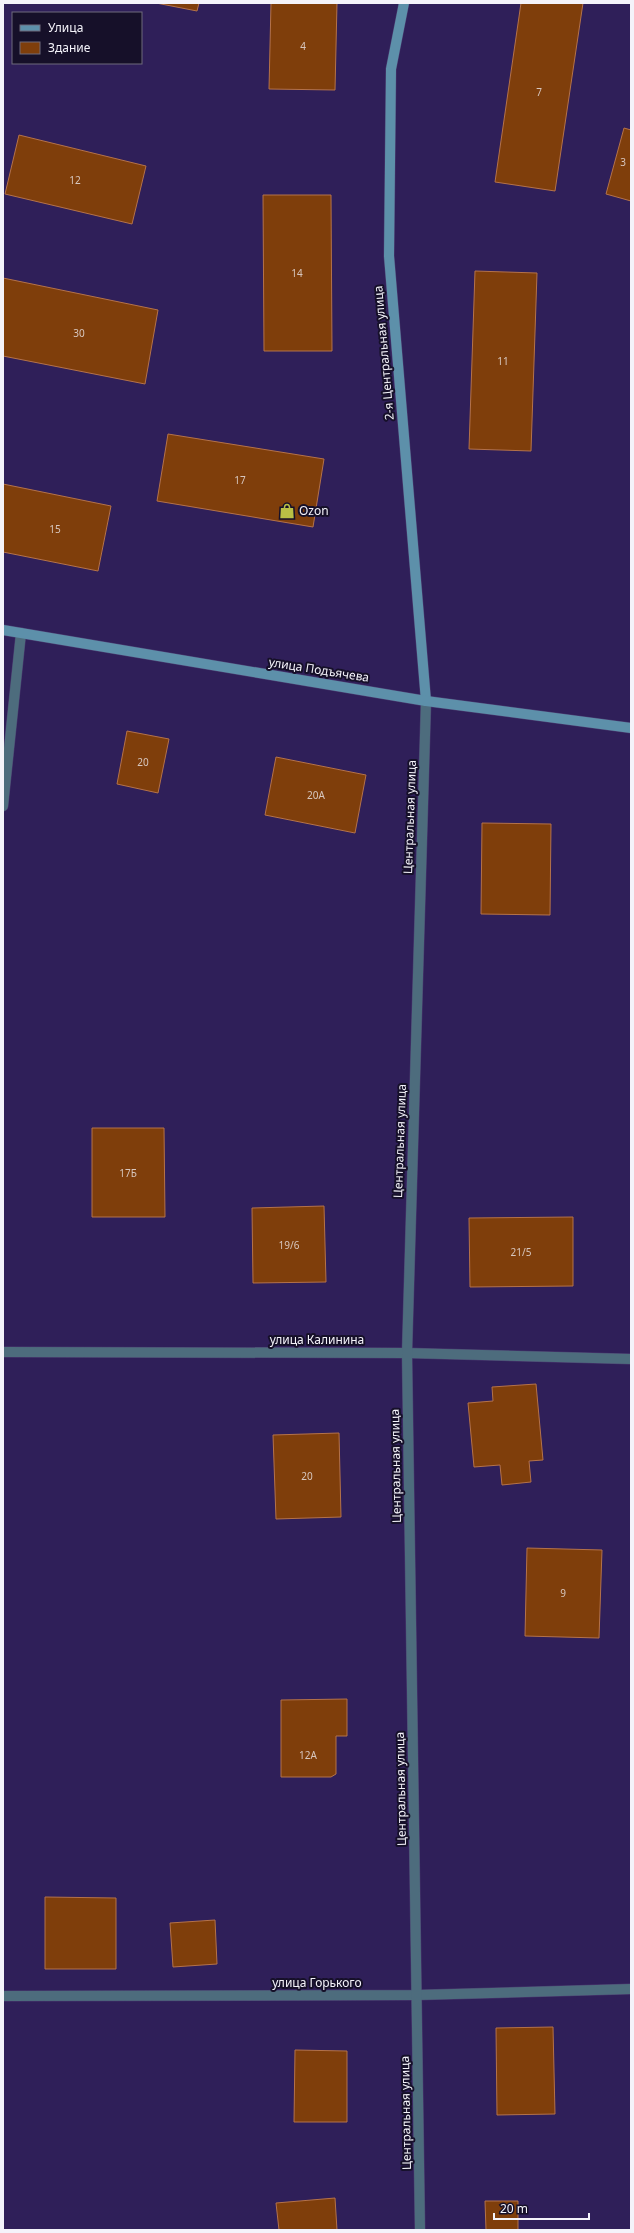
<svg xmlns="http://www.w3.org/2000/svg" width="634" height="2233" font-family="'Noto Sans',sans-serif">
<style>
.building{fill:#7f3e0b;stroke:#b4724a}
.lines{fill:none;stroke-linecap:round;stroke-linejoin:round}
.lane-casing{stroke:#4b3d70;stroke-width:11}
.street-casing{stroke:#4b3d70;stroke-width:11}
.secondary-casing{stroke:#4b3d70;stroke-width:11}
.lane{stroke:#4d6c7d;stroke-width:10}
.street{stroke:#4d6c7d;stroke-width:10}
.secondary{stroke:#5d90aa;stroke-width:10}
.labels{text-anchor:middle;stroke-width:4;stroke-linejoin:round;paint-order:stroke}
.number-label{font-size:10px;fill:#d7c6be}
.street-label{font-size:12px;fill:#f4f3fa;stroke:#161029}
.poi-label{font-size:12px;fill:#f4f3fa;stroke:#161029;text-anchor:start}
</style>
<rect width="100%" height="100%" fill="#2f1f59"/>
<!-- building -->
<g class="building">
<polygon points="156,3 199,3 197,11"/>
<polygon points="271,3 337,3 335,90 269,89"/>
<polygon points="521,3 583,3 555,191 495,182"/>
<polygon points="624,128 631,130 631,201 606,194"/>
<polygon points="19,135 146,166 132,224 5,194"/>
<polygon points="263,195 331,195 332,351 264,351"/>
<polygon points="475,271 537,273 531,451 469,449"/>
<polygon points="3,278 158,310 145,384 3,356"/>
<polygon points="168,434 324,459 313,527 157,501"/>
<polygon points="3,484 111,506 98,571 3,552"/>
<polygon points="127,731 169,739 158,793 117,784"/>
<polygon points="276,757 366,775 355,833 265,815"/>
<polygon points="482,823 551,824 550,915 481,914"/>
<polygon points="92,1128 164,1128 165,1217 92,1217"/>
<polygon points="324,1206 326,1282 253,1283 252,1208"/>
<polygon points="573,1217 573,1286 470,1287 469,1218"/>
<polygon points="536,1384 543,1460 529,1461 531,1482 502,1485 500,1465 474,1467 468,1403 493,1401 492,1387"/>
<polygon points="339,1433 341,1517 276,1519 273,1435"/>
<polygon points="527,1548 602,1550 599,1638 525,1636"/>
<polygon points="347,1699 347,1736 336,1736 336,1774 331,1777 281,1777 281,1700"/>
<polygon points="45,1897 116,1898 116,1969 45,1969"/>
<polygon points="215,1920 217,1964 173,1967 170,1923"/>
<polygon points="553,2027 555,2114 497,2115 496,2028"/>
<polygon points="295,2050 347,2051 347,2122 294,2122"/>
<polygon points="335,2198 337,2230 279,2230 276,2203"/>
<polygon points="485,2201 518,2201 518,2230 486,2230"/>
</g>
<g class="lines">
<defs>
<polyline id="lane" points="3,806 21,633"/>
<g id="street">
<polyline points="3,1352 407,1353 631,1359"/>
<polyline points="3,1996 417,1995 631,1989"/>
<polyline points="420,2230 407,1353 426,701"/>
</g>
<g id="secondary">
<polyline points="404,3 391,69 389,256 426,701"/>
<polyline points="3,630 426,701 631,728"/>
</g>
</defs>
<!-- lane casing -->
<use href="#lane" class="lane-casing"/>
<!-- street casing -->
<use href="#street" class="street-casing"/>
<!-- secondary casing -->
<use href="#secondary" class="secondary-casing"/>
<!-- lane -->
<use href="#lane" class="lane"/>
<!-- street -->
<use href="#street" class="street"/>
<!-- secondary -->
<use href="#secondary" class="secondary"/>
</g>
<!-- icons -->
<defs>
<symbol id="shop-bare" viewBox="-9 -9 18 18"><path d="M-5-2.5h2.3a2.7 3.5 0 0 1 5.4 0H5L5.5 6h-11ZM-1.5-2.5h3a1.5 2.3 0 0 0-3 0Z" fill="#bac045" stroke="#161029" stroke-width="2.5" paint-order="stroke"/></symbol>
</defs>
<g fill-rule="evenodd">
<use href="#shop-bare" x="276" y="500" width="22" height="22"/>
</g>
<g class="labels">
<!-- number labels -->
<g class="number-label">
<text x="303" y="50">4</text>
<text x="539" y="96">7</text>
<text x="623" y="166">3</text>
<text x="75" y="184">12</text>
<text x="297" y="277">14</text>
<text x="79" y="337">30</text>
<text x="503" y="365">11</text>
<text x="240" y="484">17</text>
<text x="55" y="533">15</text>
<text x="143" y="766">20</text>
<text x="316" y="799">20А</text>
<text x="128" y="1177">17Б</text>
<text x="289" y="1249">19/6</text>
<text x="521" y="1256">21/5</text>
<text x="307" y="1480">20</text>
<text x="563" y="1597">9</text>
<text x="308" y="1759">12А</text>
</g>
<!-- street labels -->
<g class="street-label">
<text transform="translate(384 353) rotate(-95)" y="4">2-я Центральная улица</text>
<text transform="translate(319 670) rotate(9)" y="4">улица Подъячева</text>
<text transform="translate(410 817) rotate(-88)" y="4">Центральная улица</text>
<text transform="translate(400 1141) rotate(-88)" y="4">Центральная улица</text>
<text x="317" y="1344">улица Калинина</text>
<text transform="translate(396 1466) rotate(-91)" y="4">Центральная улица</text>
<text transform="translate(401 1789) rotate(-91)" y="4">Центральная улица</text>
<text x="317" y="1987">улица Горького</text>
<text transform="translate(406 2113) rotate(-91)" y="4">Центральная улица</text>
</g>
<!-- poi labels -->
<g class="poi-label">
<text x="299" y="515">Ozon</text>
</g>
</g>
<!-- border -->
<rect width="634" height="2233" fill="none" stroke="#f4f3fa" stroke-width="8"/>
<!-- legend -->
<rect x="12" y="12" width="130" height="52" fill="#161029" stroke="#6f6b7d"/>
<rect x="20" y="25" width="20" height="6" fill="#5d90aa" stroke="#6f6b7d"/>
<text x="48" y="32" font-size="12" fill="#f4f3fa">Улица</text>
<rect x="20" y="42" width="20" height="12" fill="#7f3e0b" stroke="#6f6b7d"/>
<text x="48" y="52" font-size="12" fill="#f4f3fa">Здание</text>
<!-- scale -->
<path d="M494 2213v6h95v-6" fill="none" stroke="#f4f3fa" stroke-width="2"/>
<text x="500" y="2213" font-size="12" fill="#f4f3fa" stroke="#161029" stroke-width="3" paint-order="stroke">20 m</text>
</svg>
